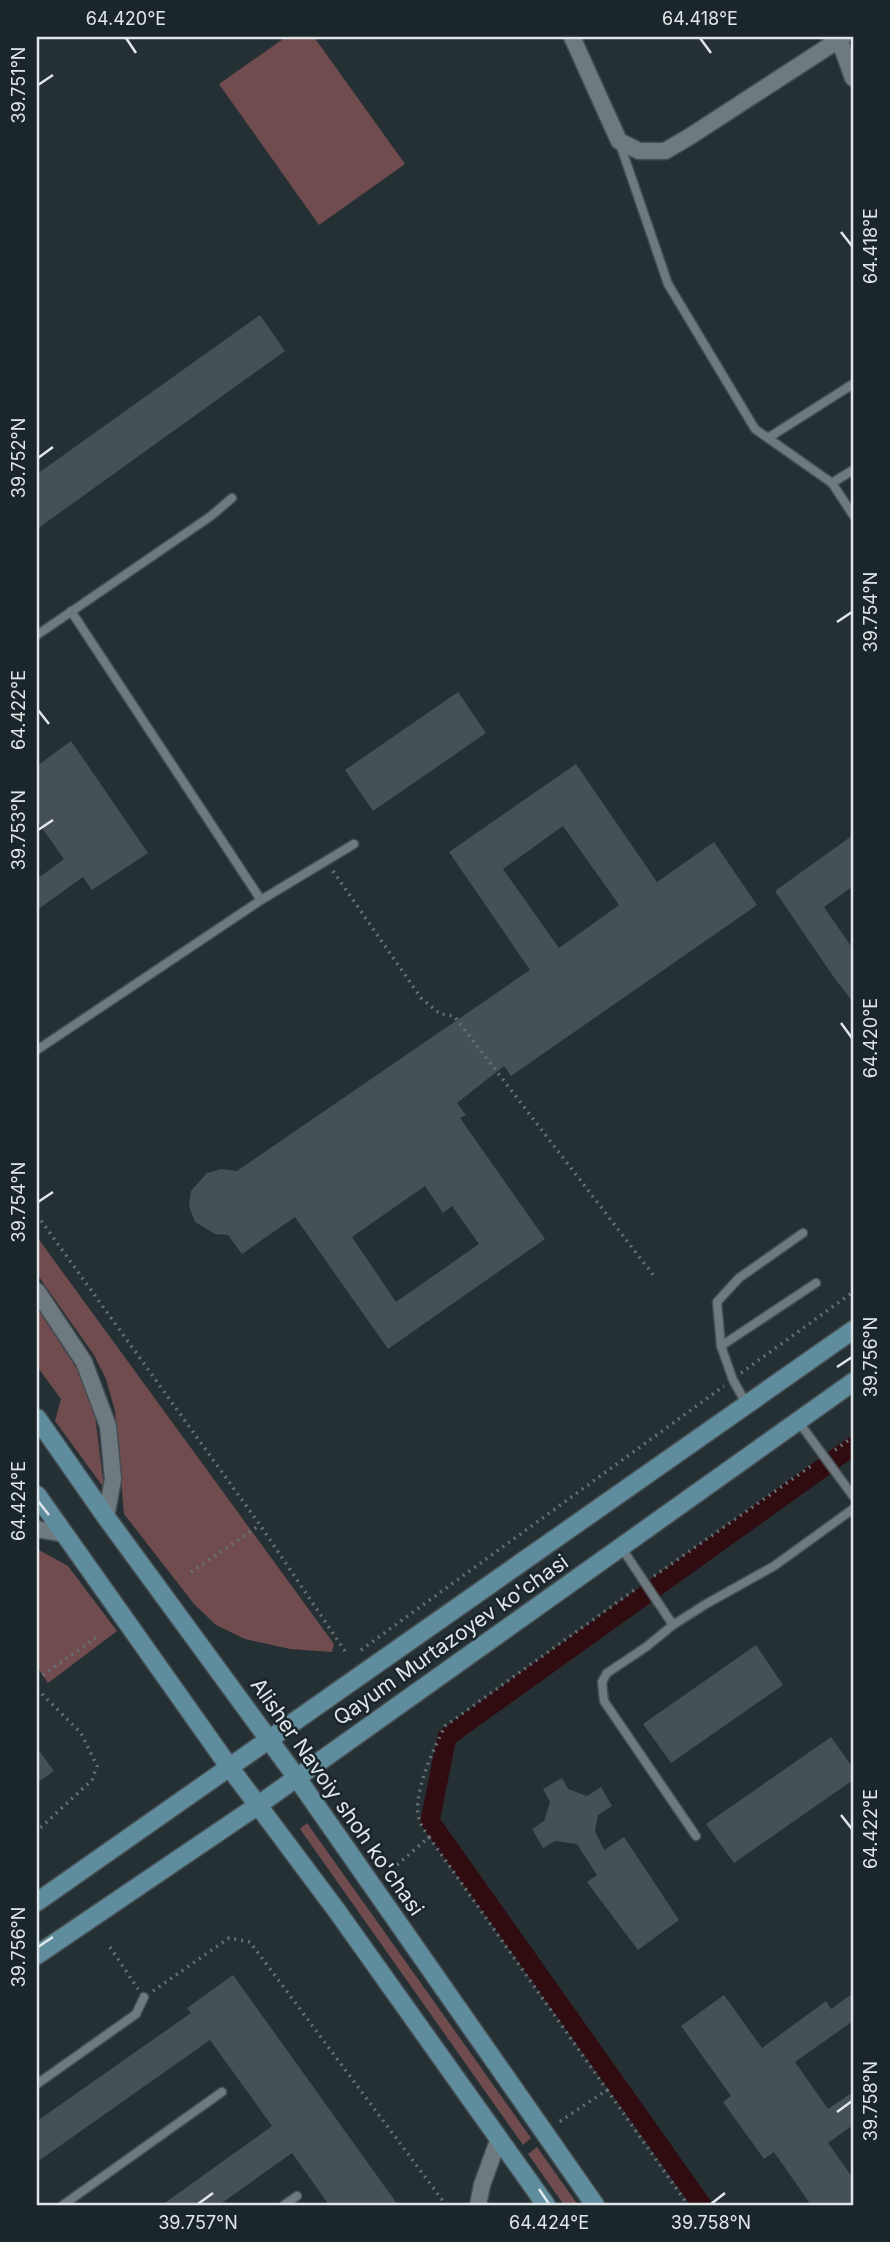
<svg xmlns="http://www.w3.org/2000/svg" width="890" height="2242" font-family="Inter,sans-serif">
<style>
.green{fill:#704c4e}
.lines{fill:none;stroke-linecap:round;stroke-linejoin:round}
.canal{stroke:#300b10;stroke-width:19}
.building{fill:#465156;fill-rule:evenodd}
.lane-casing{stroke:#454e52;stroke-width:11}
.street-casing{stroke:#454e52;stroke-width:19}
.secondary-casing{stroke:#454e52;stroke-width:21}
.path{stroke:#677074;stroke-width:3.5;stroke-dasharray:2 5;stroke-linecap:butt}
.lane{stroke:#6e7a80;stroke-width:8}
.street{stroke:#6e7a80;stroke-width:16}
.secondary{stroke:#608d9e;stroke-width:18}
.ticks{fill:none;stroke:#e0e7ea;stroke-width:2.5}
.labels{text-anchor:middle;stroke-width:5;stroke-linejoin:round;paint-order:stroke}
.street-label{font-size:21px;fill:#e0e7ea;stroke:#1b262a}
.neatline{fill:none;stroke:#e0e7ea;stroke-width:2.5}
.ticks-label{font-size:18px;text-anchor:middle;fill:#e0e7ea}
</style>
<rect width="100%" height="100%" fill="#253034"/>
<!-- green -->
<g class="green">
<polygon points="286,37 314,37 405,164 319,225 219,84"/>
<polygon points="37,1237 334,1644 332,1652 290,1649 245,1639 216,1625 194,1604 124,1514 115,1411 106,1379 94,1355 37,1274"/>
<polygon points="37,1308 81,1375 95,1415 104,1488 55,1421 61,1399 39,1369 37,1369"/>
<polygon points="37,1549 68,1566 117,1631 48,1683 37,1667"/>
<polygon points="307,1823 531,2138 523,2145 300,1829"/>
<polygon points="537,2147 578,2205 564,2205 528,2154"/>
</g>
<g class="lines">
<!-- canal -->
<polyline class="canal" points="702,2205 430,1821 447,1737 853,1446"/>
</g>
<!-- building -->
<g class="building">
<polygon points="260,315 285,351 37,529 37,474"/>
<polygon points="458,692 486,733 373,811 345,770"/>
<polygon points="71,741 148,853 92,890 83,877 37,910 37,879 64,859 37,821 37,766"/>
<path d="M576,764L657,882L714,842L757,905L511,1076L504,1066L457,1103L466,1115L460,1118L545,1239L388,1349L295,1217L242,1254L228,1235L215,1234L195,1222L189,1206L191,1191L207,1173L221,1169L237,1171L530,970L449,852ZM563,826L619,905L559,948L503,869ZM425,1186L443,1213L452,1206L479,1244L396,1302L352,1237Z"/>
<polygon points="853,835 853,886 824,907 853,949 853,1002 835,979 775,891"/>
<polygon points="756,1645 783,1685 671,1763 643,1724"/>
<polygon points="831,1737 853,1768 853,1780 734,1863 706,1824"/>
<polygon points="37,1748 54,1771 37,1783"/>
<polygon points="562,1778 568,1789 587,1796 601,1787 612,1806 598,1815 595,1831 604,1850 624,1837 679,1920 638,1950 587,1882 597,1875 577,1844 555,1841 543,1848 532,1829 544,1821 550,1802 543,1789"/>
<polygon points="233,1975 398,2205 329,2205 292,2153 219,2205 162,2205 272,2126 210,2040 37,2162 37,2121 191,2013 187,2008"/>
<polygon points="853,1993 853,2021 795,2062 828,2109 853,2092 853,2125 828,2143 853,2178 853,2205 811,2205 774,2152 764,2159 723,2102 731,2096 681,2026 724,1995 762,2048 826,2001 831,2009"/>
</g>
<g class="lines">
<defs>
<g id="lane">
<polyline points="620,144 668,284 755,429 832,483 853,515"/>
<polyline points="768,438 853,384"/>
<polyline points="832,483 853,470"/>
<polyline points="71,611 261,900"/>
<polyline points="37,635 211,516 232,498"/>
<polyline points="37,1050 261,900 354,844"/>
<polyline points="721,1346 816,1283"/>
<polyline points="747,1405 733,1380 721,1346 717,1302 739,1278 803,1233"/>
<polyline points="798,1421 853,1496"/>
<polyline points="621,1547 673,1625 646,1647 607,1673 602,1682 604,1701 696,1836"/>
<polyline points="673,1625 706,1604 774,1566 853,1509"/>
<polyline points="37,2084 136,2014 144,1997"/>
<polyline points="63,2205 222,2092"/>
<polyline points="284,2205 297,2196"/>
</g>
<g id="street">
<polyline points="572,37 619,141 639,151 665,151 689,137 843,37"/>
<polyline points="839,39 853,78"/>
<polyline points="37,1291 84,1362 108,1426 113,1479 106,1517"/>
<polyline points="37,1529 64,1534"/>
<polyline points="478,2205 482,2185 499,2138"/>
</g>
<g id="secondary">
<polyline points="37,1418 106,1517 297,1778 595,2205"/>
<polyline points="37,1495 230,1768 337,1911 546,2205"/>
<polyline points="37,1902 853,1330"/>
<polyline points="37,1955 257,1806 853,1382"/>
</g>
</defs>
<!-- lane casing -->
<use href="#lane" class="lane-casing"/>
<!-- street casing -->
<use href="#street" class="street-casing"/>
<!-- secondary casing -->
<use href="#secondary" class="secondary-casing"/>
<!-- path -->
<g class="path">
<polyline points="333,871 421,998 440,1014 454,1016 654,1276"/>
<polyline points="37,1215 260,1525 347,1654"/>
<polyline points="741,1373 853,1292"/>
<polyline points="835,1450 853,1437"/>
<polyline points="191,1572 260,1525"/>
<polyline points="654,1576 814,1464"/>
<polyline points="361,1650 724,1386"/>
<polyline points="37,1679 100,1635"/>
<polyline points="37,1689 81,1733 97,1766 92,1780 37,1831"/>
<polyline points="429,1837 607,2090 559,2122"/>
<path d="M397,1865L429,1837C426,1832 422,1827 420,1822C410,1798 434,1748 445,1726L637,1588"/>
<polyline points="110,1947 138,1989"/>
<polyline points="153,1991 229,1938 250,1942 446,2205"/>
<polyline points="607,2090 688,2205"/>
</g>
<!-- lane -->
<use href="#lane" class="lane"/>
<!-- street -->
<use href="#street" class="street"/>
<!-- secondary -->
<use href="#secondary" class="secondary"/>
</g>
<!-- ticks -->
<path class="ticks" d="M126,38L136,53M700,38L711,53M38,85L53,75M841,232L852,246M38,458L53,447M837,622L852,612M38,710L49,724M38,830L53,820M841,1023L852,1038M38,1202L53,1192M837,1367L852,1357M38,1501L49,1515M841,1815L852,1829M38,1947L53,1937M837,2112L852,2101M539,2189L549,2204M198,2204L213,2193M711,2204L725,2193"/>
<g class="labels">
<!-- street labels -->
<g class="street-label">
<text transform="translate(451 1640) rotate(-35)" y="7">Qayum Murtazoyev ko'chasi</text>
<text transform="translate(337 1797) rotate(55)" y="7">Alisher Navoiy shoh ko'chasi</text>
</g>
</g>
<!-- border -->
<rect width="890" height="2242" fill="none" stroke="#1b262a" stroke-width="77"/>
<rect x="38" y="38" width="814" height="2166" class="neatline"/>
<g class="ticks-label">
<text x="126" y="25">64.420°E</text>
<text x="700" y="25">64.418°E</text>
<text transform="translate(19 85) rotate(-90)" y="6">39.751°N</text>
<text transform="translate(871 246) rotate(-90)" y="6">64.418°E</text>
<text transform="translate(19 458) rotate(-90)" y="6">39.752°N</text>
<text transform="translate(871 612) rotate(-90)" y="6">39.754°N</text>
<text transform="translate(19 710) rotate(-90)" y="6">64.422°E</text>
<text transform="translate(19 830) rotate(-90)" y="6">39.753°N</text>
<text transform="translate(871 1038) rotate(-90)" y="6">64.420°E</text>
<text transform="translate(19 1202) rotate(-90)" y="6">39.754°N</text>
<text transform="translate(871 1357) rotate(-90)" y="6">39.756°N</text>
<text transform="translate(19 1501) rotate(-90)" y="6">64.424°E</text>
<text transform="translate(871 1829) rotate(-90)" y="6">64.422°E</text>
<text transform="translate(19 1947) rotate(-90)" y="6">39.756°N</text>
<text transform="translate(871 2101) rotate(-90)" y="6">39.758°N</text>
<text x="198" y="2229">39.757°N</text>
<text x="549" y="2229">64.424°E</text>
<text x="711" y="2229">39.758°N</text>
</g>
</svg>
